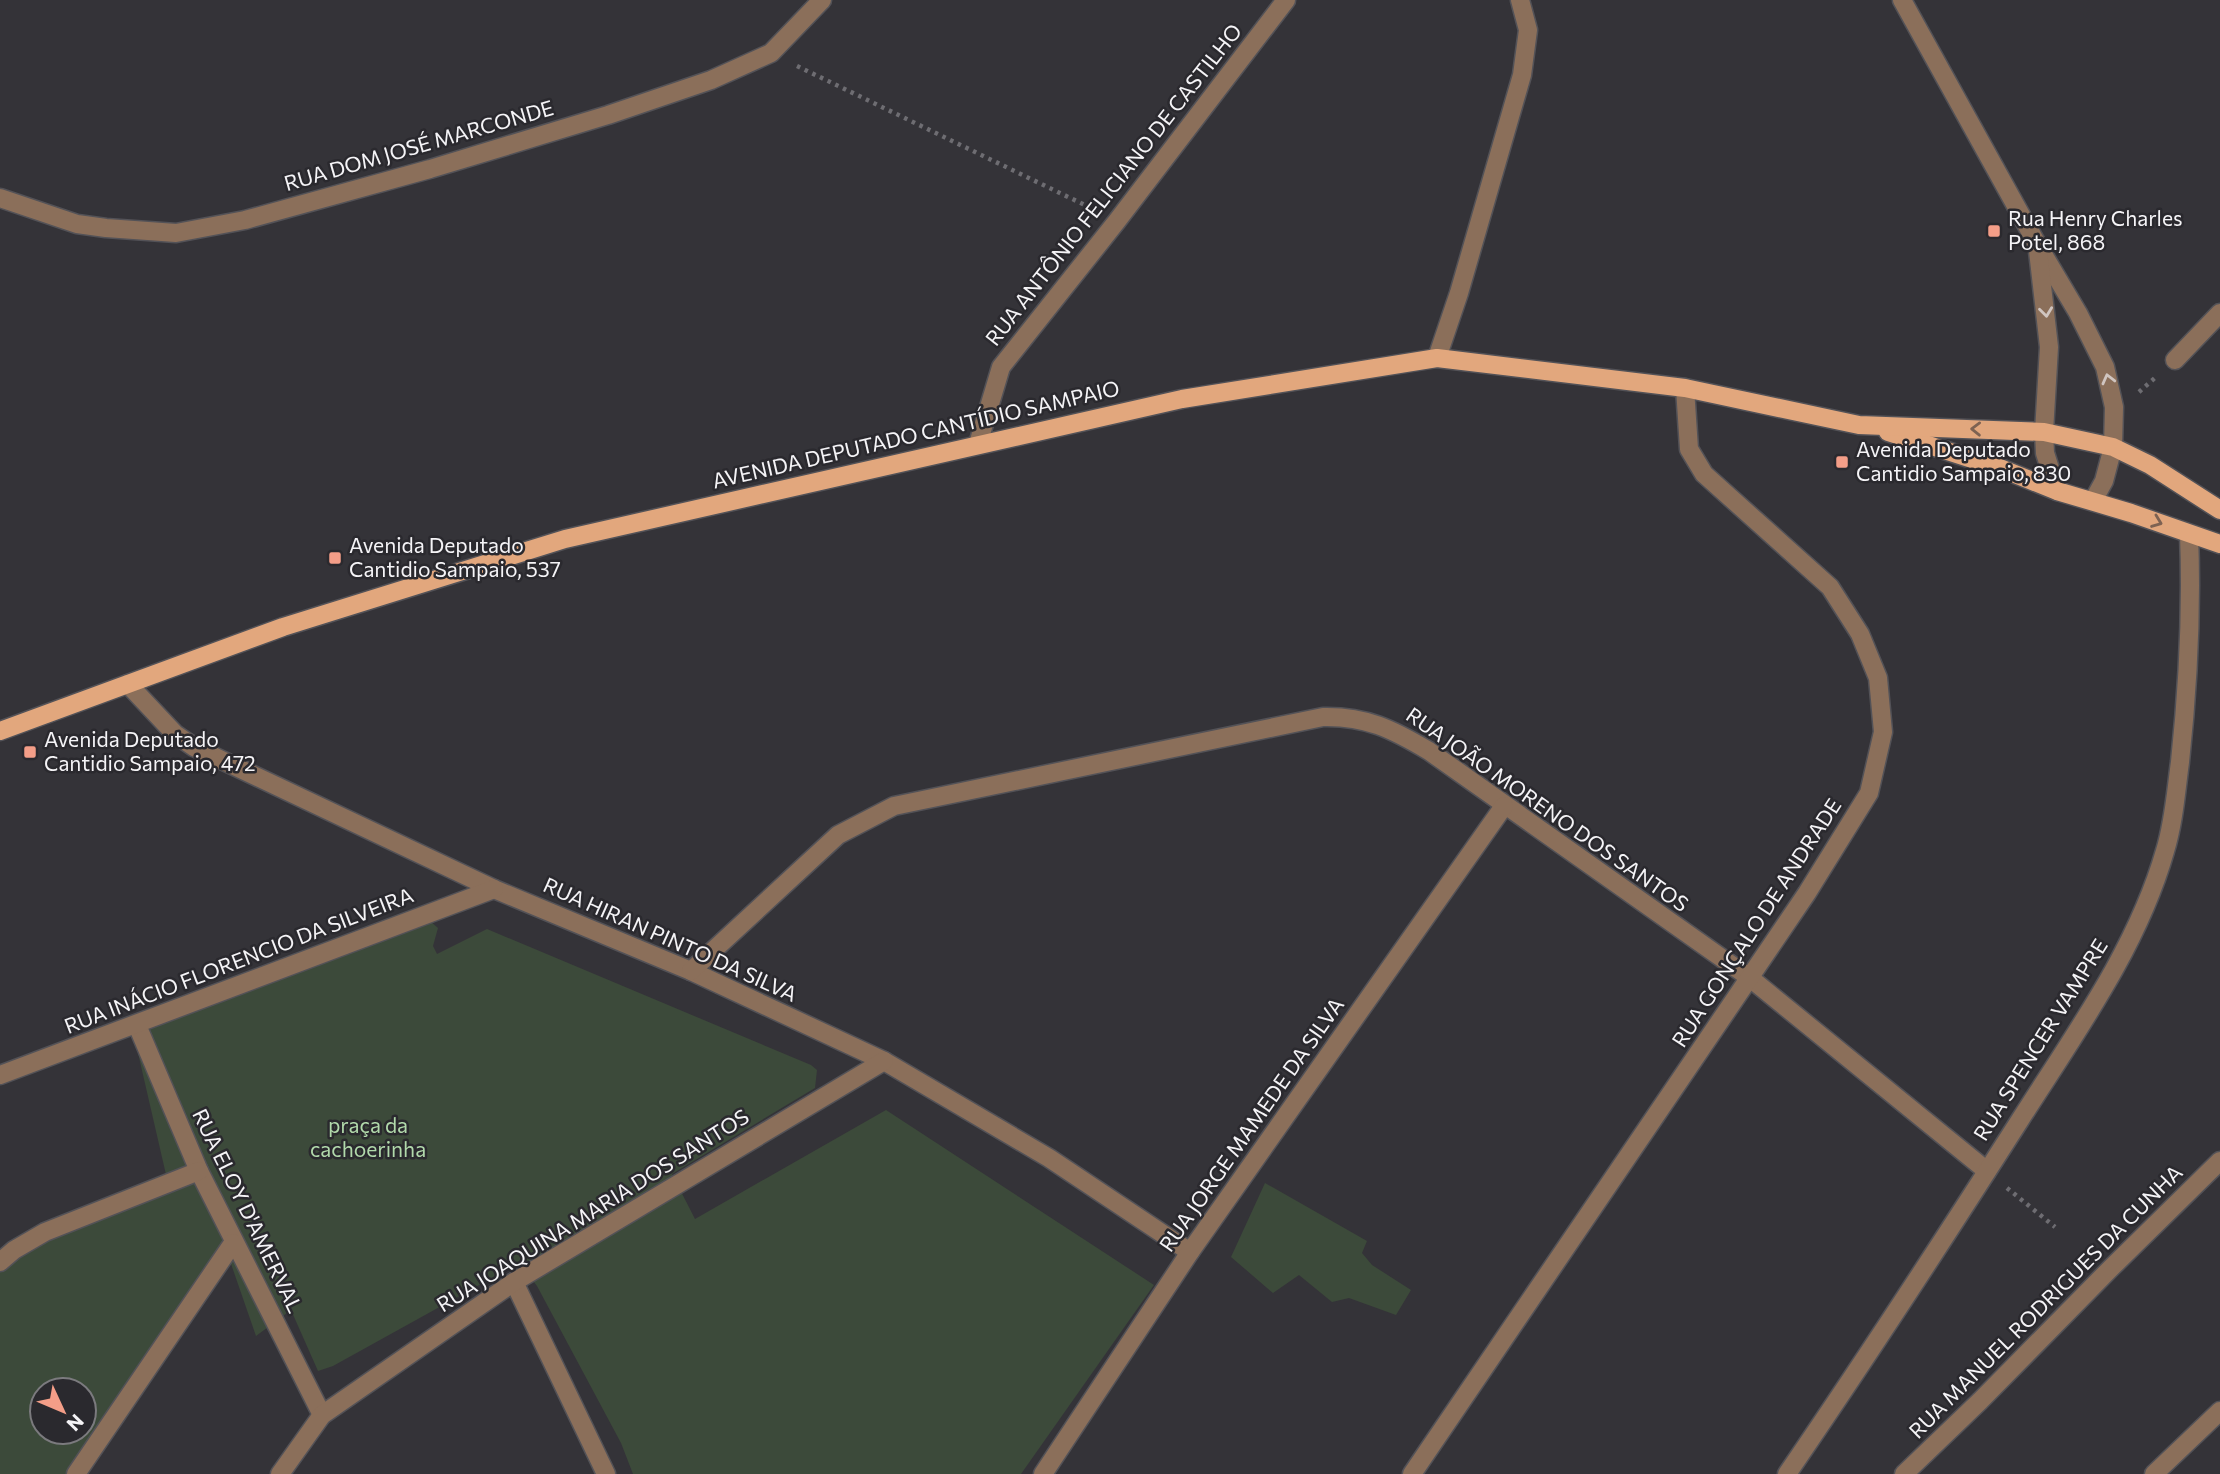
<svg xmlns="http://www.w3.org/2000/svg" width="2220" height="1474" font-family="Commissioner,sans-serif">
<style>
.green{fill:#3c4a3a;fill-rule:evenodd}
.lines{fill:none;stroke-linecap:round;stroke-linejoin:round}
.service-casing{stroke:#535257;stroke-width:21}
.minor-casing{stroke:#535257;stroke-width:21}
.tertiary-casing{stroke:#535257;stroke-width:21}
.primary-casing{stroke:#535257;stroke-width:21}
.path{stroke:#6e6d72;stroke-width:4.5;stroke-dasharray:3.5 5;stroke-linecap:butt}
.service{stroke:#8b6f5a;stroke-width:18}
.minor{stroke:#8b6f5a;stroke-width:18}
.tertiary{stroke:#8b6f5a;stroke-width:18}
.primary{stroke:#e2a77d;stroke-width:18}
.oneway{stroke:#d0c5c0}
.oneway2{stroke:#7d6252}
.poi-dot{fill:#f49e88;stroke:#2a292e;stroke-width:2.5}
.labels{text-anchor:middle;stroke-width:5;stroke-linejoin:round;paint-order:stroke}
.street-label{font-size:21px;fill:#f5f4f7;stroke:#2a292e}
.poi-label{font-size:21px;fill:#f5f4f7;stroke:#2a292e;text-anchor:start}
.park-label{font-size:21px;fill:#b1d9ab;stroke:#2a292e}
</style>
<rect width="100%" height="100%" fill="#343338"/>
<!-- green -->
<g class="green">
<path d="M430,921L438,928L433,946L437,954L487,929L811,1065L817,1070L815,1088L672,1174L695,1219L886,1110L1154,1285L1021,1474H633L621,1443L537,1286L519,1263L333,1366L318,1371L291,1310L256,1336L230,1261L72,1474H0V1272L31,1246L170,1192L135,1040L145,1027ZM42,1390H84V1432H42Z"/>
<polygon points="1265,1183 1367,1241 1362,1253 1372,1265 1411,1290 1396,1315 1349,1298 1332,1302 1299,1275 1273,1293 1231,1257"/>
</g>
<g class="lines">
<defs>
<polyline id="service" points="2175,360 2220,313"/>
<g id="minor">
<polyline points="0,198 77,224 106,228 176,233 245,220 430,169 608,115 711,80 771,53 822,0"/>
<polyline points="1437,358 1459,293 1522,75 1528,30 1520,0"/>
<polyline points="978,444 1001,367 1117,221 1286,0"/>
<polyline points="128,684 175,734 194,747 494,889 691,971 884,1061 1049,1158 1190,1252"/>
<path d="M691,971L838,835L894,806L1323,717C1366,716 1392,729 1429,751L1750,978L1987,1171"/>
<polyline points="137,1025 199,1171 322,1415"/>
<polyline points="0,1075 494,889"/>
<polyline points="0,1262 14,1250 45,1232 199,1171"/>
<polyline points="514,1282 606,1474"/>
<polyline points="76,1474 233,1243"/>
<polyline points="280,1474 322,1415 514,1282 884,1061"/>
<polyline points="1043,1474 1190,1252 1504,806"/>
<polyline points="1412,1474 1807,893 1869,793 1883,732 1878,678 1860,634 1830,587 1704,474 1689,449 1685,388"/>
<polyline points="1904,1474 1980,1401 2111,1268 2220,1161"/>
<polyline points="2154,1474 2220,1411"/>
</g>
<g id="tertiary">
<polyline points="1902,0 2037,244 2078,313 2105,367 2114,407 2113,447 2104,481 2093,501"/>
<polyline points="2038,251 2049,347 2044,432 2045,453 2057,491"/>
<path d="M1787,1474C1867,1357 1944,1239 2020,1120C2074,1035 2137,949 2165,851C2174,822 2176,791 2180,762C2188,687 2192,610 2189,534"/>
</g>
<g id="primary">
<polyline points="1888,432 2000,468 2057,491 2131,513 2220,544"/>
<polyline points="0,731 283,627 565,539 1182,399 1437,358 1685,388 1859,425 2044,432 2113,447 2150,465 2220,510"/>
</g>
</defs>
<!-- service casing -->
<use href="#service" class="service-casing"/>
<!-- minor casing -->
<use href="#minor" class="minor-casing"/>
<!-- tertiary casing -->
<use href="#tertiary" class="tertiary-casing"/>
<!-- primary casing -->
<use href="#primary" class="primary-casing"/>
<!-- path -->
<g class="path">
<polyline points="797,66 1091,208"/>
<polyline points="2139,392 2156,377"/>
<polyline points="2007,1188 2055,1227"/>
</g>
<!-- service -->
<use href="#service" class="service"/>
<!-- minor -->
<use href="#minor" class="minor"/>
<!-- tertiary -->
<use href="#tertiary" class="tertiary"/>
<!-- primary -->
<use href="#primary" class="primary"/>
</g>
<!-- one-way arrows -->
<defs><path id="oneway-chevron" d="M-2-3.5L2.5 0L-2 3.5" fill="none" stroke-width="1.6" stroke-linecap="round" stroke-linejoin="round" transform="scale(1.75)"/></defs>
<g class="oneway">
<use href="#oneway-chevron" transform="translate(2046 312) rotate(83)"/>
<use href="#oneway-chevron" transform="translate(2108 379) rotate(-104)"/>
</g>
<g class="oneway2">
<use href="#oneway-chevron" transform="translate(1976 429) rotate(-179)"/>
<use href="#oneway-chevron" transform="translate(2157 522) rotate(21)"/>
</g>
<!-- markers -->
<g class="poi-dot">
<rect x="1987" y="224" width="14" height="14" rx="3.5"/>
<rect x="1835" y="455" width="14" height="14" rx="3.5"/>
<rect x="328" y="551" width="14" height="14" rx="3.5"/>
<rect x="23" y="745" width="14" height="14" rx="3.5"/>
</g>
<g class="labels">
<!-- street labels -->
<g class="street-label">
<text transform="translate(419 146) rotate(-16)" y="7">RUA DOM JOSÉ MARCONDE</text>
<text transform="translate(1114 185) rotate(-52)" y="7">RUA ANTÔNIO FELICIANO DE CASTILHO</text>
<text transform="translate(916 435) rotate(-13)" y="7">AVENIDA DEPUTADO CANTÍDIO SAMPAIO</text>
<text transform="translate(1547 810) rotate(35)" y="7">RUA JOÃO MORENO DOS SANTOS</text>
<text transform="translate(1757 923) rotate(-57)" y="7">RUA GONÇALO DE ANDRADE</text>
<text transform="translate(670 940) rotate(24)" y="7">RUA HIRAN PINTO DA SILVA</text>
<text transform="translate(239 961) rotate(-21)" y="7">RUA INÁCIO FLORENCIO DA SILVEIRA</text>
<text transform="translate(2041 1040) rotate(-58)" y="7">RUA SPENCER VAMPRE</text>
<text transform="translate(1252 1125) rotate(-55)" y="7">RUA JORGE MAMEDE DA SILVA</text>
<text transform="translate(247 1211) rotate(64)" y="7">RUA ELOY D'AMERVAL</text>
<text transform="translate(593 1211) rotate(-32)" y="7">RUA JOAQUINA MARIA DOS SANTOS</text>
<text transform="translate(2046 1302) rotate(-45)" y="7">RUA MANUEL RODRIGUES DA CUNHA</text>
</g>
<!-- poi labels -->
<g class="poi-label">
<text x="2008" y="226">Rua Henry Charles<tspan x="2008" dy="24">Potel, 868</tspan></text>
<text x="1856" y="457">Avenida Deputado<tspan x="1856" dy="24">Cantidio Sampaio, 830</tspan></text>
<text x="349" y="553">Avenida Deputado<tspan x="349" dy="24">Cantidio Sampaio, 537</tspan></text>
<text x="44" y="747">Avenida Deputado<tspan x="44" dy="24">Cantidio Sampaio, 472</tspan></text>
</g>
<!-- park labels -->
<g class="park-label">
<text x="368" y="1133">praça da<tspan x="368" dy="24">cachoerinha</tspan></text>
</g>
</g>
<!-- north arrow -->
<g transform="translate(63 1411) rotate(134)"><circle r="33" fill="#2a292e" stroke="#7b7a7e" stroke-width="2"/>
<path d="M0-5L12 26L0 18L-12 26Z" fill="#f49e88"/>
<text y="-10" font-size="19" font-weight="bold" text-anchor="middle" fill="#f5f4f7">N</text>
</g>
</svg>
